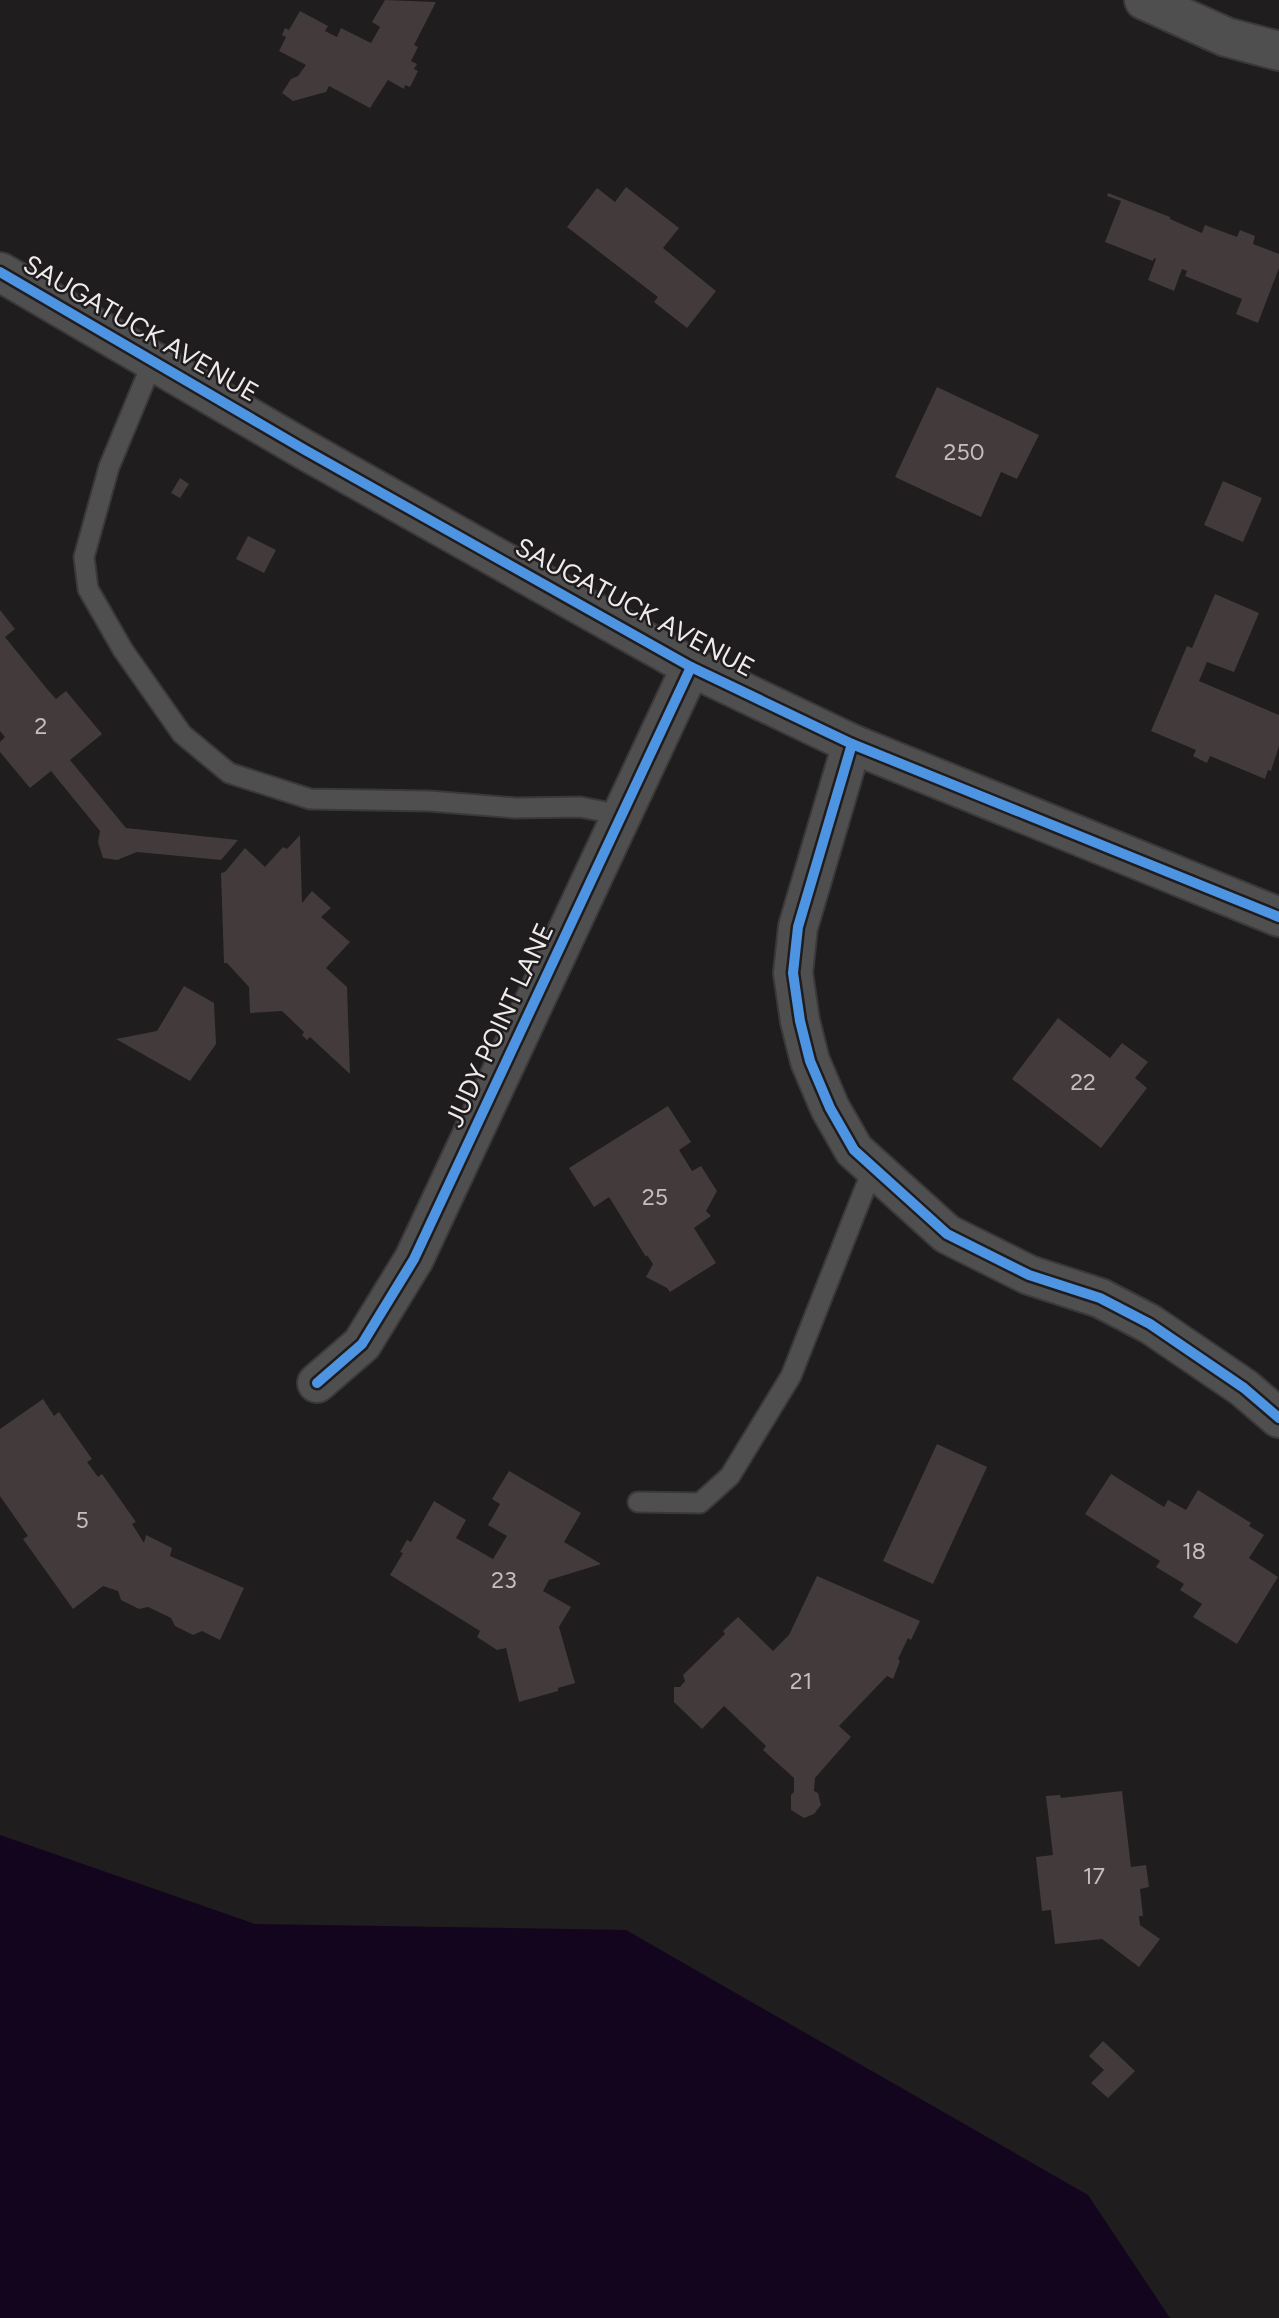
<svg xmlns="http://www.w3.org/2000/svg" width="1279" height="2318" font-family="Figtree,sans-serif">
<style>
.water{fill:#14051e}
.building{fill:#433a3b}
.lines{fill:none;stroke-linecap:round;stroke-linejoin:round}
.lane-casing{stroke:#3a3838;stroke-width:23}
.street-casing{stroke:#3a3838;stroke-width:42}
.secondary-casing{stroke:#3a3838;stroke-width:42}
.lane{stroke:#504f4f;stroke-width:19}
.street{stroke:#504f4f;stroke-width:38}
.secondary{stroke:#504f4f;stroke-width:38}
.cycleway-casing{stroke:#201c1d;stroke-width:15}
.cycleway{stroke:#4d94e3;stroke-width:10}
.labels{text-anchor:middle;stroke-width:5;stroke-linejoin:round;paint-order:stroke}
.number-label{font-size:23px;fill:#c3bfc0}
.street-label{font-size:26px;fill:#eeebec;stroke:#201c1d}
</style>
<rect width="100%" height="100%" fill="#1f1d1e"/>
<!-- water -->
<polygon class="water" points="0,1835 255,1924 626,1930 1088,2195 1170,2318 0,2318"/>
<!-- building -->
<g class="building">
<polygon points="385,0 436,2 414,45 418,47 411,61 417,64 414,69 418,71 410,87 405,85 404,89 388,80 370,108 329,86 326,92 293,101 282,93 291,79 298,76 306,65 279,51 286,37 282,35 285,28 289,30 300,11 328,26 325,31 337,37 341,28 371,43 380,27 372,22"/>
<polygon points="626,187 679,228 663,248 716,291 687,328 654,302 658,297 567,227 597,188 615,202"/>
<polygon points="1108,193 1170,217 1170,219 1202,233 1205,225 1237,237 1240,230 1255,236 1253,244 1279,254 1279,268 1258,323 1236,314 1242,299 1185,276 1187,271 1182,269 1174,291 1148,280 1156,259 1154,258 1153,261 1105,242 1121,201 1107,196"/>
<polygon points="937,387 1039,435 1017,479 1001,472 981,517 895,477"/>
<polygon points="180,478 189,484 180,498 171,493"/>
<polygon points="1223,481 1262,498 1243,542 1204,525"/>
<polygon points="248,536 276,550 264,573 236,559"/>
<polygon points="1215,594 1259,613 1234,672 1207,662 1199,681 1279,715 1279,746 1271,771 1268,770 1265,779 1210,756 1207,763 1193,756 1196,750 1151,731 1187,646 1192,648"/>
<polygon points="0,610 15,629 5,637 47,689 56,699 66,691 102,734 70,760 126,828 238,840 221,860 137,852 117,860 103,858 98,842 100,831 51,771 30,788 0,752 0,742 5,737 0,731"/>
<polygon points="300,835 302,903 312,891 331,908 321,917 350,942 326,968 347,987 350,1074 310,1037 307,1040 302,1035 304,1032 282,1011 250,1013 249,987 227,963 224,963 221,873 225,872 245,848 265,867 283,847 287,849"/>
<polygon points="184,986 214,1003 216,1044 190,1081 116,1039 157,1031"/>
<polygon points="1058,1018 1110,1058 1122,1043 1148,1062 1135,1078 1147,1088 1101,1148 1012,1079"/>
<polygon points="668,1106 691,1142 679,1150 692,1171 701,1166 717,1191 706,1211 711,1216 694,1228 716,1263 670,1292 667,1288 646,1277 653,1264 647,1255 646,1257 609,1197 594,1207 569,1168"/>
<polygon points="43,1399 54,1416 59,1412 92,1459 87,1462 98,1477 102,1474 136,1522 132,1524 144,1543 146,1535 172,1548 170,1556 244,1588 220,1640 202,1631 193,1635 175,1626 171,1618 148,1607 139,1609 121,1600 118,1591 103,1586 73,1609 23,1539 28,1536 0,1496 0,1429"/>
<polygon points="937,1444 987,1467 933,1584 883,1561"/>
<polygon points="509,1471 581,1513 564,1542 601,1564 549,1580 543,1591 571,1607 559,1627 575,1683 558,1688 558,1691 519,1702 506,1648 497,1650 477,1637 480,1631 390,1575 403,1553 400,1552 407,1540 411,1542 434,1501 466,1520 456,1538 493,1559 507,1536 488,1525 500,1504 492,1499"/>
<polygon points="1111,1474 1164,1507 1168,1500 1186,1510 1198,1490 1251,1523 1249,1526 1264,1535 1249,1558 1278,1577 1237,1644 1193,1617 1202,1604 1180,1590 1184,1584 1156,1567 1160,1561 1085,1514"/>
<polygon points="817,1576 920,1621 911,1640 908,1638 898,1659 900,1661 893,1679 887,1676 839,1726 851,1737 815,1778 814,1791 818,1793 821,1805 814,1814 804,1818 791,1810 791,1795 794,1792 794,1778 763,1750 766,1746 724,1706 702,1729 674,1702 674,1687 680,1687 685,1681 683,1675 725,1634 723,1631 738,1617 773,1651 789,1635"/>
<polygon points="1122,1791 1131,1867 1146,1865 1149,1887 1140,1889 1143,1916 1139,1916 1140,1925 1160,1939 1139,1967 1102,1939 1055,1944 1051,1910 1042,1911 1036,1857 1053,1855 1046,1796 1060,1795 1061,1798"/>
<polygon points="1103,2041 1135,2071 1108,2098 1091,2083 1104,2070 1089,2056"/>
</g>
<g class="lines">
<defs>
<g id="lane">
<polyline points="153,361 109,467 84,557 88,589 123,650 182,734 229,773 310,799 429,801 516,808 580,807 622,815"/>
<polyline points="638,1502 700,1503 730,1476 791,1376 873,1168"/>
</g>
<g id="street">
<polyline points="1144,0 1226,37 1279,51"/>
<polyline points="852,744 798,927 793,973 800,1021 810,1061 830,1108 854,1150 947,1234 1029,1275 1100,1298 1150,1324 1244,1388 1279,1418"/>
<polyline points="317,1383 362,1344 414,1259 691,667"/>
</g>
<polyline id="secondary" points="0,272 305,450 691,667 852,744 1279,917"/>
</defs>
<!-- lane casing -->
<use href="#lane" class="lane-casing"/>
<!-- street casing -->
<use href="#street" class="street-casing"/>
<!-- secondary casing -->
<use href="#secondary" class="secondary-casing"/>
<!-- lane -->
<use href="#lane" class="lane"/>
<!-- street -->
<use href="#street" class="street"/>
<!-- secondary -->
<use href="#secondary" class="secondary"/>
<defs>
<g id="cycleway">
<polyline points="0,272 305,450 691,667 852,744 1279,917"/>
<polyline points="852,744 798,927 793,973 800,1021 810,1061 830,1108 854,1150 947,1234 1029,1275 1100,1298 1150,1324 1244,1388 1279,1418"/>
<polyline points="317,1383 362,1344 414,1259 691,667"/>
</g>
</defs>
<!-- cycleway casing -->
<use href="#cycleway" class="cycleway-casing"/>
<!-- cycleway -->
<use href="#cycleway" class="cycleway"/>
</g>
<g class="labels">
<!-- number labels -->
<g class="number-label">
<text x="964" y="460">250</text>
<text x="41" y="734">2</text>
<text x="1083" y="1090">22</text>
<text x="655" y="1205">25</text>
<text x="82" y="1528">5</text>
<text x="1194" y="1559">18</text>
<text x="504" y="1588">23</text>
<text x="801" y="1689">21</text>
<text x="1094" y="1884">17</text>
</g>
<!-- street labels -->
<g class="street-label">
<text transform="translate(141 328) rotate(30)" y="9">SAUGATUCK AVENUE</text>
<text transform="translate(635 607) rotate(28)" y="9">SAUGATUCK AVENUE</text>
<text transform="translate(499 1025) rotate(-65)" y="9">JUDY POINT LANE</text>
</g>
</g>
</svg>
